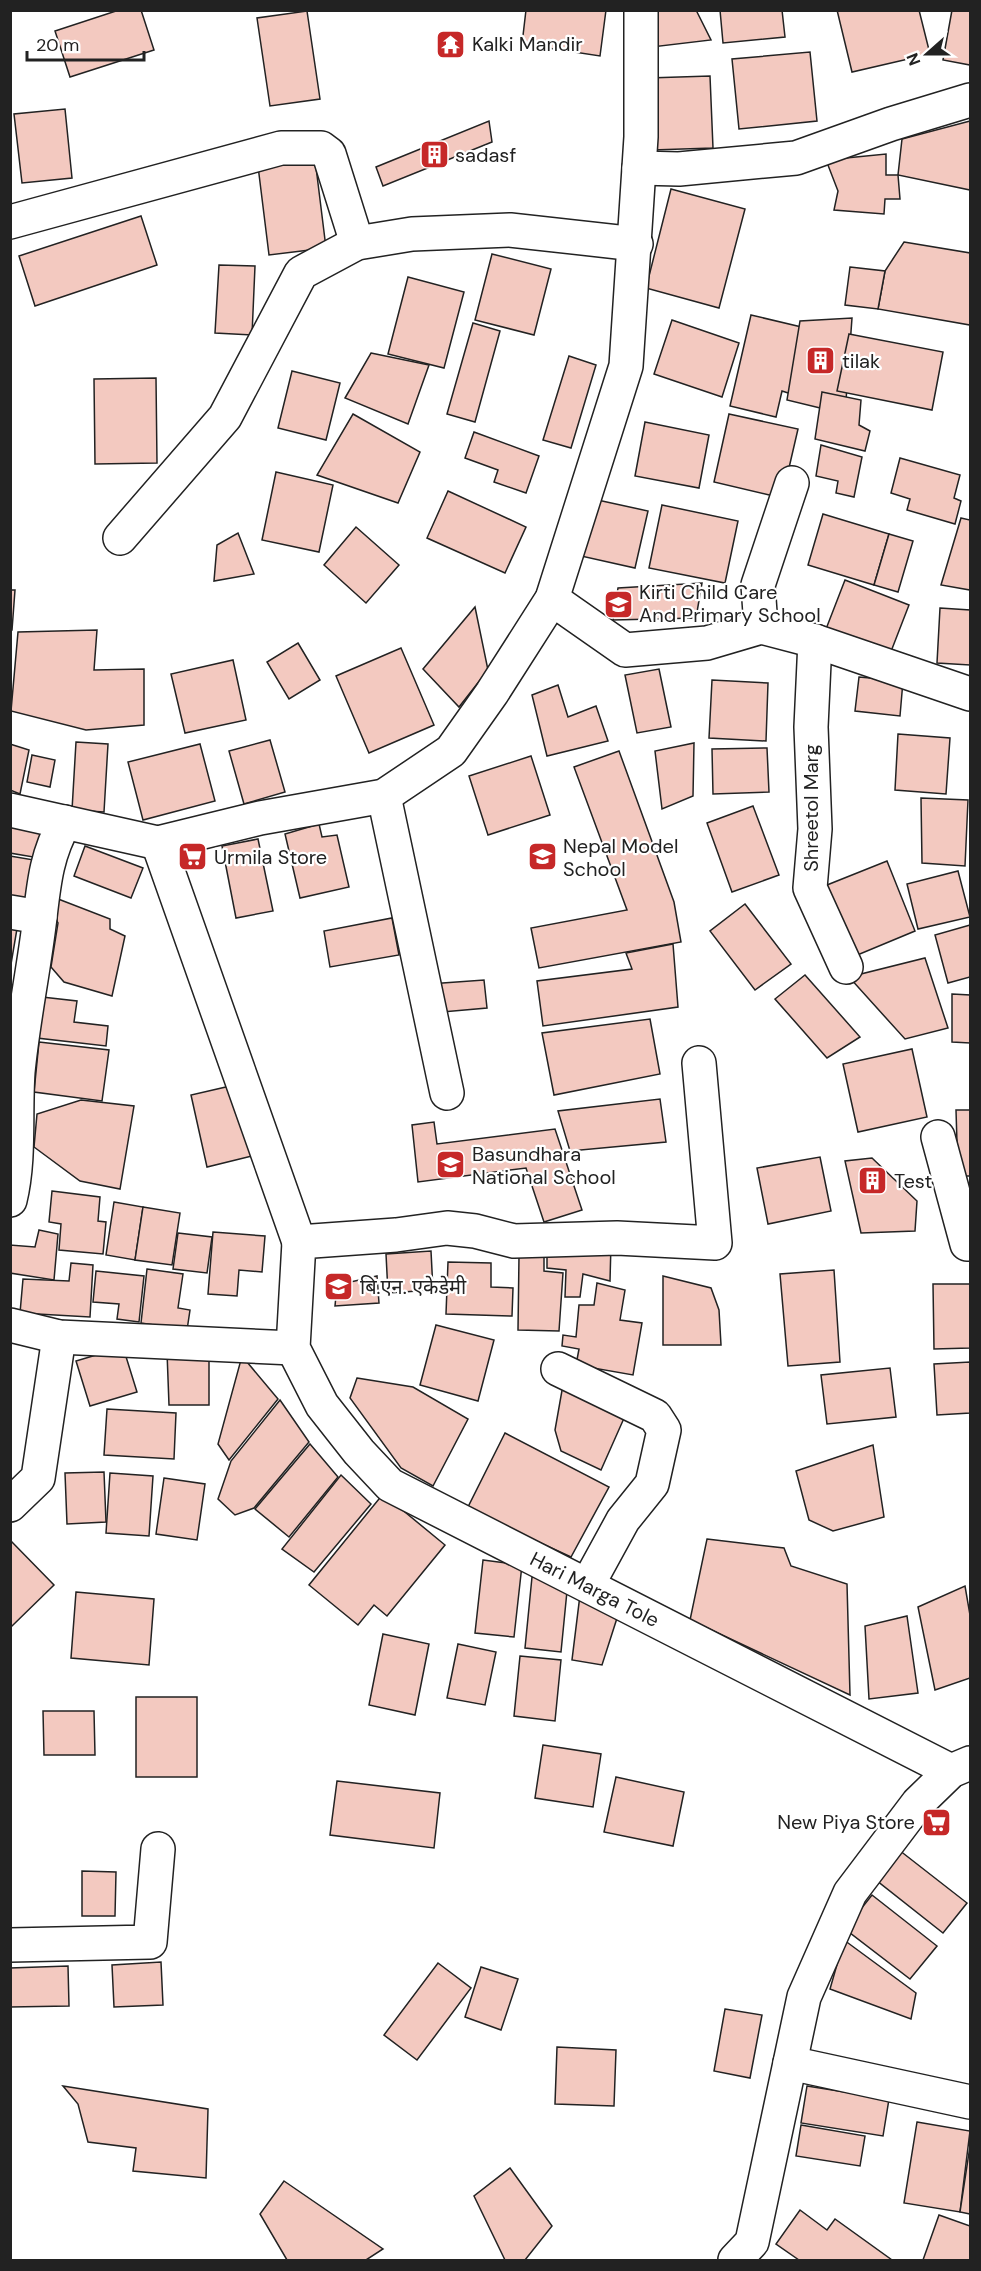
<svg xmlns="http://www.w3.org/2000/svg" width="981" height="2271" font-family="'DM Sans','Noto Sans Devanagari',sans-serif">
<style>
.building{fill:#f3c9c0;stroke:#222;stroke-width:1.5}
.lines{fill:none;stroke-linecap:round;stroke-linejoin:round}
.minor-casing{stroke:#222;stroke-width:36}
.tertiary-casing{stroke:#222;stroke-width:36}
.minor{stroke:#fff;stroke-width:33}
.tertiary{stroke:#fff;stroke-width:33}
.labels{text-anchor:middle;stroke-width:4.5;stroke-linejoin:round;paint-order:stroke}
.poi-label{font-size:20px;fill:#222;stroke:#fff;text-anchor:start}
.street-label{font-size:20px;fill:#222;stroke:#fff}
</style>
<rect width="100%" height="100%" fill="#fff"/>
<!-- building -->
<g class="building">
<polygon points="119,10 141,10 154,50 70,77 55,31"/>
<polygon points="526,10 606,10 600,56 522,44"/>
<polygon points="652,10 696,10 711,40 652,47"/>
<polygon points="720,10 782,10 785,37 723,43"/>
<polygon points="837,10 919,10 930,54 852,72"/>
<polygon points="952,10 970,10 970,65 943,60"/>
<polygon points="307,11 320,99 270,106 257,18"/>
<polygon points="810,52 817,121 739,129 732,59"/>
<polygon points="710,76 713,148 652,150 648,78"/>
<polygon points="65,109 72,178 22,183 14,114"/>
<polygon points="489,121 492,142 383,186 376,167"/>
<polygon points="970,121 970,190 898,175 902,139"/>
<polygon points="314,151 326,248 269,255 257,158"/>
<polygon points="886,154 886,175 898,175 900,199 885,199 884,214 834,210 838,191 826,160"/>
<polygon points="671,189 745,209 719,308 646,288"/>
<polygon points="141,216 157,265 35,306 19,256"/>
<polygon points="904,242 970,253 970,325 878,309 885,271"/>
<polygon points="492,254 551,269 534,335 475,320"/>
<polygon points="219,265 255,266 252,335 215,333"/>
<polygon points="850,267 885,271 878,309 845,305"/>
<polygon points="408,277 464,292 444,368 388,354"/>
<polygon points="751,315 827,333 813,401 782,391 776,417 730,406"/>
<polygon points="852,318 845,414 787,400 800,321"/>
<polygon points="672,320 739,343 722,397 654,374"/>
<polygon points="473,323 500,331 475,422 447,414"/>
<polygon points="849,334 943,352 932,410 837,391"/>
<polygon points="371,353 429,365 408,424 345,398"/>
<polygon points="569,356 596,365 571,448 543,440"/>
<polygon points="292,371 340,383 326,440 278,428"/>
<polygon points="156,378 157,463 95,464 94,379"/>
<polygon points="822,392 861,400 859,425 870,431 865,451 815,439"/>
<polygon points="353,414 420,452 398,503 317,475"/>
<polygon points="729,414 798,429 782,498 714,482"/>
<polygon points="645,422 709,435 699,488 635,476"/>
<polygon points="474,432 539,456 526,493 494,482 498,470 465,458"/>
<polygon points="821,445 862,457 854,497 836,493 838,481 816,476"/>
<polygon points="900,458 960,475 954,498 961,501 955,524 907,510 910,499 891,493"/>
<polygon points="276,472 333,485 319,552 262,540"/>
<polygon points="448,491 526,527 505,573 427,538"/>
<polygon points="593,499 648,511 635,568 581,556"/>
<polygon points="662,505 738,521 725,583 649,568"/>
<polygon points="823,514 889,534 874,585 808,565"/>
<polygon points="961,518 970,520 970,590 941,585"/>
<polygon points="356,527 399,565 366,603 324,565"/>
<polygon points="238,533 254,574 214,581 217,545"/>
<polygon points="889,534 913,541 898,592 874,585"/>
<polygon points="845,580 909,605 890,654 826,629"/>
<polygon points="702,583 696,618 613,620 618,588"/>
<polygon points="10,590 15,590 12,630 10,630"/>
<polygon points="475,607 488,670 459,707 423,669"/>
<polygon points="940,608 970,610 970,665 937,663"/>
<polygon points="97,630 94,670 144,669 144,725 86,730 11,711 18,632"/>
<polygon points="298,643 320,680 289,699 267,662"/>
<polygon points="401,648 434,725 369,753 336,676"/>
<polygon points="233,660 246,720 185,733 171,674"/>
<polygon points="659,669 671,727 637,733 625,675"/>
<polygon points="859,677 903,681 900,716 855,711"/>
<polygon points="712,680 768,683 766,741 709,738"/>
<polygon points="558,685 568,717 596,706 608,741 547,756 532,695"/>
<polygon points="898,734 950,738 946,794 895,790"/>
<polygon points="270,740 285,792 244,804 229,751"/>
<polygon points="76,742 108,744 104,812 72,810"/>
<polygon points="694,743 693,796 662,809 655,751"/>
<polygon points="10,744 29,750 20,794 10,790"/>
<polygon points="200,744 215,801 143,820 128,762"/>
<polygon points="767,748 769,792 713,794 712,749"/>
<polygon points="619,751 674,902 681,942 539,968 531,928 627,910 574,767"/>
<polygon points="32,755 55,760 50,787 27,782"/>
<polygon points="531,756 550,815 488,835 469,776"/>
<polygon points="921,798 968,800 965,866 922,863"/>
<polygon points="753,806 779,875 732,892 707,823"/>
<polygon points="10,816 46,821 39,858 10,853"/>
<polygon points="319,824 322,837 337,835 349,887 300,898 285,834"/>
<polygon points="258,839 273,911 236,918 222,846"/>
<polygon points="85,846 143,868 131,898 74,876"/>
<polygon points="10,856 40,861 33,911 10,908"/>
<polygon points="887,861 915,931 855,956 827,885"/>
<polygon points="958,871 970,917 918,929 907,884"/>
<polygon points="53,897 110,919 110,929 125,936 112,996 64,982 51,967 58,923 52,913"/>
<polygon points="745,904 791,964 755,990 710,931"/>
<polygon points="10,916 19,917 10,970"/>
<polygon points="392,918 399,955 330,967 324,931"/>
<polygon points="970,925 970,977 948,983 935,935"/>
<polygon points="673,944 678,1007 543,1026 537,981 632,969 626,953"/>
<polygon points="925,958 948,1028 905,1039 849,977"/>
<polygon points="805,975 860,1037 827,1058 775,999"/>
<polygon points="484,980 487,1008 431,1013 429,984"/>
<polygon points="952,994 970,995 970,1043 952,1042"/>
<polygon points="42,997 77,1001 74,1022 108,1026 106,1046 37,1038"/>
<polygon points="650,1019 660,1074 554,1095 542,1033"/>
<polygon points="39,1042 109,1050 102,1101 34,1092"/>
<polygon points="912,1049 927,1117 858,1132 843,1064"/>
<polygon points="239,1084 256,1155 207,1167 191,1095"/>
<polygon points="660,1099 666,1142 570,1151 558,1111"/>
<polygon points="81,1100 134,1106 120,1189 80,1181 34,1147 37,1114"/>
<polygon points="956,1110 970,1110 970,1176 958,1176"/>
<polygon points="434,1122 437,1144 555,1129 582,1210 544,1222 526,1168 418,1182 412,1125"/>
<polygon points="820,1157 831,1211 768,1224 757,1168"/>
<polygon points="872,1158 917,1201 915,1231 861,1233 845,1161"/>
<polygon points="52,1191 100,1197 98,1221 106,1222 103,1254 59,1250 61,1224 49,1222"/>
<polygon points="114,1202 143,1207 135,1260 106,1255"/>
<polygon points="143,1207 180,1213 172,1265 135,1260"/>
<polygon points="39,1230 58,1234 54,1280 10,1273 10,1245 35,1247"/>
<polygon points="213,1232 265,1236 262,1272 239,1270 237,1296 208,1294"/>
<polygon points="178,1233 212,1237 207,1273 173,1269"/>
<polygon points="611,1244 610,1281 583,1274 580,1297 565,1297 566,1270 547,1268 547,1255"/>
<polygon points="431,1251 433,1290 388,1293 386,1254"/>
<polygon points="519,1256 544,1257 544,1271 563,1273 559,1331 518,1330"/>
<polygon points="448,1262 491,1263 491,1287 513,1288 512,1316 446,1314"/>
<polygon points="71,1263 93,1265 90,1317 20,1313 23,1279 69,1281"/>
<polygon points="147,1269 183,1274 178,1308 190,1310 187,1330 141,1323"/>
<polygon points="834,1270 840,1362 788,1366 780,1274"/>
<polygon points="96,1271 144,1276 139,1322 117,1319 119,1304 93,1302"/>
<polygon points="377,1276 379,1303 335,1306 337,1285"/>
<polygon points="663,1276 711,1288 719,1310 721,1345 663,1345"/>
<polygon points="597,1283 625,1290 620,1320 642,1323 633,1375 576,1365 579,1349 562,1346 563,1335 576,1337 579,1305 594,1305"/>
<polygon points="933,1284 970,1284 970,1348 934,1349"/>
<polygon points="436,1325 494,1340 478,1401 420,1385"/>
<polygon points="123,1347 137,1392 90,1406 76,1361"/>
<polygon points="167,1352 209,1352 209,1405 169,1405"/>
<polygon points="242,1356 278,1399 229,1460 218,1444"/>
<polygon points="970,1362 970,1413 937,1415 934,1364"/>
<polygon points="890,1368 896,1417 827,1424 821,1375"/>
<polygon points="357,1378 413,1387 468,1419 433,1486 401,1468 350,1398"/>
<polygon points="564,1379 629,1407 601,1470 561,1451 555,1430"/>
<polygon points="280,1400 309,1442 254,1508 235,1515 218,1499 231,1461"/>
<polygon points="107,1409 176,1413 174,1459 104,1455"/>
<polygon points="505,1433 609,1487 571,1557 467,1509"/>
<polygon points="310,1444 338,1477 289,1537 255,1509"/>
<polygon points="873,1445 884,1517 833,1531 809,1520 796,1471"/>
<polygon points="104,1472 106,1522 67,1524 65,1473"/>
<polygon points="110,1473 153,1476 149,1536 106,1533"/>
<polygon points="341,1475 371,1504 314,1572 282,1549"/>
<polygon points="164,1478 205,1484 197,1540 156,1534"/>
<polygon points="383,1494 445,1545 387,1616 374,1605 358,1625 309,1585"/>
<polygon points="707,1539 784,1548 791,1566 847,1584 850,1695 690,1620"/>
<polygon points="11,1541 54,1585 12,1626 10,1624"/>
<polygon points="483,1560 522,1565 514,1637 475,1633"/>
<polygon points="532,1577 568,1581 561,1652 525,1648"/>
<polygon points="965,1586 970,1615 970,1678 935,1690 918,1607"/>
<polygon points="76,1592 154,1599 149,1665 71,1658"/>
<polygon points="580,1595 618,1615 602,1665 572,1660"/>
<polygon points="907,1616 918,1693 869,1699 865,1626"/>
<polygon points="383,1634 429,1644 415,1715 369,1705"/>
<polygon points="458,1644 496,1652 485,1705 447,1698"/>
<polygon points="520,1656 561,1660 555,1721 514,1716"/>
<rect x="136" y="1697" width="61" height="80"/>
<polygon points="43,1711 94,1711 95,1755 44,1755"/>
<polygon points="543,1745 601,1754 593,1807 535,1798"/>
<polygon points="616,1777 684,1792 673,1846 604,1832"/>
<polygon points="337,1781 440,1793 434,1848 330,1835"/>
<polygon points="899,1850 967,1903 943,1933 876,1880"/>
<polygon points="82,1871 116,1872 115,1916 82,1916"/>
<polygon points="872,1895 937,1946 910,1979 845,1929"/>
<polygon points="844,1940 916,1993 911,2019 830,1989"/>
<polygon points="161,1962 163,2005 114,2007 112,1965"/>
<polygon points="438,1963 471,1988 417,2060 384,2035"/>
<polygon points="68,1966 69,2006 10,2007 10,1968"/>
<polygon points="481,1967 518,1979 501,2030 465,2017"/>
<polygon points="725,2009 762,2015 750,2078 714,2071"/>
<polygon points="557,2047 616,2050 614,2106 555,2104"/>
<polygon points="63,2086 208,2109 206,2178 133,2171 136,2148 88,2142 78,2104"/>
<polygon points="807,2086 889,2099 883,2136 801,2123"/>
<polygon points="917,2122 970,2131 960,2212 904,2203"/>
<polygon points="801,2125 865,2136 860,2166 796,2156"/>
<polygon points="970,2146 970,2214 960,2212"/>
<polygon points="510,2168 552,2226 525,2260 505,2260 474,2196"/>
<polygon points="284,2181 383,2249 366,2260 287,2260 260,2214"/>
<polygon points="800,2210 827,2230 835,2219 892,2260 799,2260 776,2244"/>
<polygon points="939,2215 970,2226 970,2260 923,2260"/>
</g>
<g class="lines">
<defs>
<g id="minor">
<polyline points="639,168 679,169 796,158 891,124 970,100"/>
<polyline points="10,222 281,148 321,148 329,154 357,243"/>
<polyline points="120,538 225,417 301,273 357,243 412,234 510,230 636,244"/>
<polyline points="552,599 625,650 707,643 761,627 815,641 970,694"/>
<polyline points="761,627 758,585 792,483"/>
<polyline points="815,641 811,727 815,829 810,888 846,967"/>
<polyline points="384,796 447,1093"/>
<polyline points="10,810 158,843 260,818 384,796 451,751 492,693 552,599 626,366 641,137 641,10"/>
<polyline points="158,843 299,1242"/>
<path d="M10,912L40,917C34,969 23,1020 18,1072C15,1114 20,1159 10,1200"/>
<path d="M40,917C44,882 47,853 65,822"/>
<path id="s1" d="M699,1063L715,1243L617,1238L514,1241L475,1231L447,1228L396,1235L299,1242L293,1348L322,1405L359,1452L390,1485L951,1771"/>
<polyline points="938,1137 967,1244 970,1244"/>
<polyline points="10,1325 59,1337 293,1348"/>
<polyline points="558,1369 655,1416 664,1430 652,1484 623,1520 588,1584"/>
<polyline points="10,1505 38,1478 59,1337"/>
<polyline points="10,1945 150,1942 158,1849"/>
<polyline points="790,2063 970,2102"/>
</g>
<polyline id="tertiary" points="735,2260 752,2242 804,1997 850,1893 918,1803 951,1771 970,1763"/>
</defs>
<!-- minor casing -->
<use href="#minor" class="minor-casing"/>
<!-- tertiary casing -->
<use href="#tertiary" class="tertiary-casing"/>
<!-- minor -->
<use href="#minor" class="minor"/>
<!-- tertiary -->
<use href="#tertiary" class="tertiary"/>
</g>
<!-- icons -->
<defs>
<symbol id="temple-square" viewBox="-11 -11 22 22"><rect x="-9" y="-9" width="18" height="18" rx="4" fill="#c62828" stroke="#fff"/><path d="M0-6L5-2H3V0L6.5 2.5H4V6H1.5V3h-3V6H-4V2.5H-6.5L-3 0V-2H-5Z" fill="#fff"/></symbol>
<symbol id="building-square" viewBox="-11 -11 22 22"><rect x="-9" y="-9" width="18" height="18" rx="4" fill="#c62828" stroke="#fff"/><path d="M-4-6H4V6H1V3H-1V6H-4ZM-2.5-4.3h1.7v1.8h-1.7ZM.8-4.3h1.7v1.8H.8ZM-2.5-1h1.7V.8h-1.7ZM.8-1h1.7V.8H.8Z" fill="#fff"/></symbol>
<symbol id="school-square" viewBox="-11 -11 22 22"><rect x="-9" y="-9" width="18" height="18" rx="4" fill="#c62828" stroke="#fff"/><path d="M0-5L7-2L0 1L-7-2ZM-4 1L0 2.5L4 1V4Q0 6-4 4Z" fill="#fff"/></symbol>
<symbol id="supermarket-square" viewBox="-11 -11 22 22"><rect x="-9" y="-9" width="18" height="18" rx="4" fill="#c62828" stroke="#fff"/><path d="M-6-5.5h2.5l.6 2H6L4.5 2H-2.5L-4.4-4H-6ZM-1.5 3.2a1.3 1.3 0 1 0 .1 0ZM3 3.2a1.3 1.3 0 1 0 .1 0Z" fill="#fff"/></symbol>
</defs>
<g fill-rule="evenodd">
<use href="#temple-square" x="434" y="28" width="33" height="33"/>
<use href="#building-square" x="418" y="138" width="33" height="33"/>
<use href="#building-square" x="804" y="344" width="33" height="33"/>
<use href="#school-square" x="602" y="588" width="33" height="33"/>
<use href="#supermarket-square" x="176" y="840" width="33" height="33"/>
<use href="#school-square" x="526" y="840" width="33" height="33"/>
<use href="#school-square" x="434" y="1148" width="33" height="33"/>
<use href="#building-square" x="856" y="1164" width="33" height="33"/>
<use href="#school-square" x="322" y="1270" width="33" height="33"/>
<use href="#supermarket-square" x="920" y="1806" width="33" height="33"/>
</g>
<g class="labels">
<!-- poi labels -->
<g class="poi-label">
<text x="472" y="51">Kalki Mandir</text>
<text x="455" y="162">sadasf</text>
<text x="842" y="368">tilak</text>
<text x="639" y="599">Kirti Child Care<tspan x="639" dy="23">And Primary School</tspan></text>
<text x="563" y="853">Nepal Model<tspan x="563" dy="23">School</tspan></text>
<text x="214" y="864">Urmila Store</text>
<text x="472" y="1161">Basundhara<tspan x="472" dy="23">National School</tspan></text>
<text x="894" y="1188">Test</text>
<text x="360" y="1294">बि.एन. एकेडेमी</text>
<text x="915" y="1829" text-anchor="end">New Piya Store</text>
</g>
<!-- street labels -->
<g class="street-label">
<text transform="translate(811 808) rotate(-90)" y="7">Shreetol Marg</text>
<text dy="7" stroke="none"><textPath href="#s1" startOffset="1104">Hari Marga Tole</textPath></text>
</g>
</g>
<!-- border -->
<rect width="981" height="2271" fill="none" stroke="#222222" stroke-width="24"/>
<!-- north arrow -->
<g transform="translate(927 54) rotate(249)" stroke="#ffffff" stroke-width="4.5" paint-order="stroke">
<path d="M0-4.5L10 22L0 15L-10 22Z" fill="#222222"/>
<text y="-9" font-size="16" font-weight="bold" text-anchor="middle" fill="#222222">N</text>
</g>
<!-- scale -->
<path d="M27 51v9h117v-9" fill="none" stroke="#222222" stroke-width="3"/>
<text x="36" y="51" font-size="18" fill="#222222" stroke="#ffffff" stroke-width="4.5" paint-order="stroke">20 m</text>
</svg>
